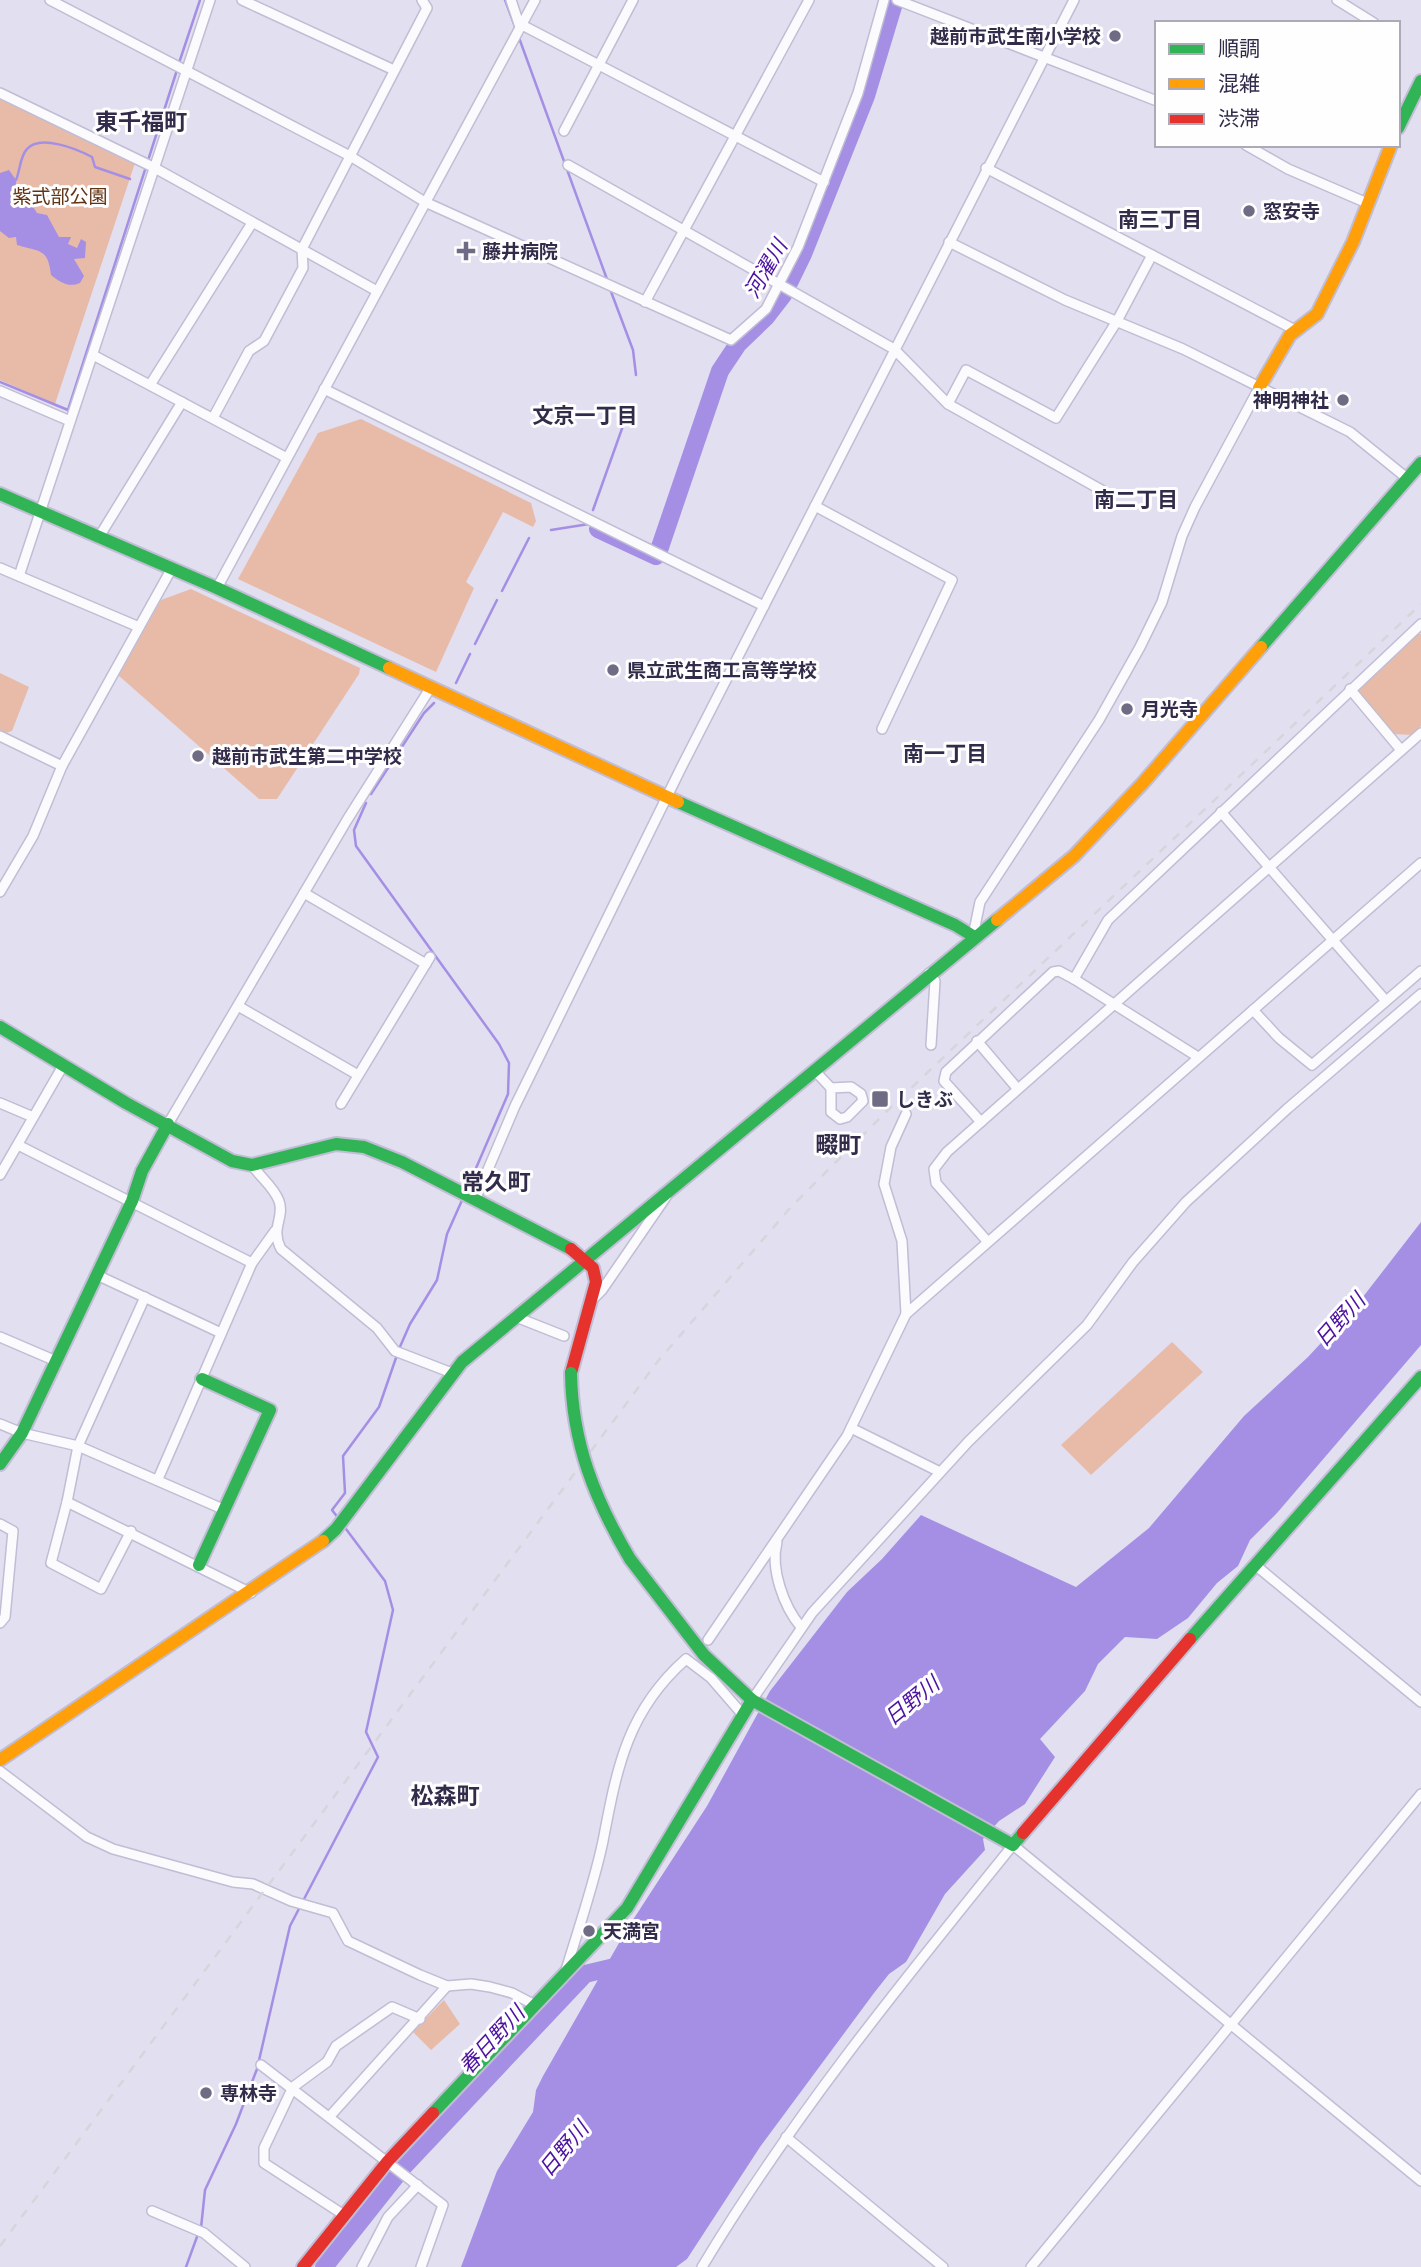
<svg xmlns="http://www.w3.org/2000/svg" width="1421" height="2267" font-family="'Fira Sans','Noto Sans JP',sans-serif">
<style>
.green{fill:#e8bba9}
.water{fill:#a48fe5}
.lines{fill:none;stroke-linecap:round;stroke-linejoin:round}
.stream{stroke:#a48fe5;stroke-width:2.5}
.river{stroke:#a48fe5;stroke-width:18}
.street-casing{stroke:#c0bdd4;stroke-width:12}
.fast-casing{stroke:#c0bdd4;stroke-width:16}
.slow-casing{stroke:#c0bdd4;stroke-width:16}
.jam-casing{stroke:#c0bdd4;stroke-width:16}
.street{stroke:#fbfafd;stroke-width:9}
.fast{stroke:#30b455;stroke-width:12}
.slow{stroke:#ff9f0a;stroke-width:12}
.jam{stroke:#e5322d;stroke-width:12}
.rail{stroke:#d6d5dc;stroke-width:2.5;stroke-dasharray:9 9;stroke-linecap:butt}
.fast-bridge-casing{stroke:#c0bdd4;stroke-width:16;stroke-linecap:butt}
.fast-bridge{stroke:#30b455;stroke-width:12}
.poi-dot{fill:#706b84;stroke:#fefefe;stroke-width:2.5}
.labels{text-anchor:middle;stroke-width:6;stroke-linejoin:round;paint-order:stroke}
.poi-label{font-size:19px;font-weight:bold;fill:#322c4a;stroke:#fefefe;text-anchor:start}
.park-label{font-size:19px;fill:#603212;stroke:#fefefe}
.neighbourhood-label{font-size:21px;font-weight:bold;fill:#322c4a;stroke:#fefefe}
.water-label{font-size:21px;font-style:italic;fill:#4c11a0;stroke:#fefefe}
.quarter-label{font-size:23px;font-weight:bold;fill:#322c4a;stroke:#fefefe}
</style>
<rect width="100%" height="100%" fill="#e2dff1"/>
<!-- green -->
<g class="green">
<polygon points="0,98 135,163 55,404 0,380"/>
<polygon points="361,419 531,503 536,521 533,527 503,512 466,582 474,588 436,672 238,579 318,433"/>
<polygon points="191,589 360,668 359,674 277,799 259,799 118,675 161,600"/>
<polygon points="1417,633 1421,634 1421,726 1411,735 1394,734 1358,692 1359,685"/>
<polygon points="0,673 29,687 12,731 6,733 0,730"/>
<polygon points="1172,1342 1203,1372 1091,1475 1061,1445"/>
<polygon points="444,2000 460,2024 431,2050 413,2032"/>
</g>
<!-- water -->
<g class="water">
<path d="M9,170L16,180V193L27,197L37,213L47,215L59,237H71L68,244L77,248L81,239L86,242L85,258L74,259L84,276L80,283C68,288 60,282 51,275C48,248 40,252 17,245L16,237L9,238L0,231V173Z"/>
<polygon points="1421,1222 1421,1345 1277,1513 1250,1540 1238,1566 1217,1583 1188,1618 1157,1639 1125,1637 1098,1664 1085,1691 1040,1739 1055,1757 1025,1804 999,1821 983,1839 985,1850 945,1894 906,1962 889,1974 874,1993 760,2147 687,2259 676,2267 461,2267 497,2171 533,2112 536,2090 543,2076 627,1929 707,1806 770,1691 847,1592 882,1559 921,1515 1076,1587 1149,1528 1244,1416 1308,1357 1359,1302"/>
</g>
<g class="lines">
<!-- stream -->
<g class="stream">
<polyline points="505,0 516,29"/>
<polyline points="518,35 608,282"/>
<polyline points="179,63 200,0"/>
<path d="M16,180C20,171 20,156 27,149C40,134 77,149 92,157L95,167L130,179"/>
<polyline points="610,289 633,350 636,375"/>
<polyline points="0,382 68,410 177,70"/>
<polyline points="593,510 624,423"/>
<polyline points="551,530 589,524"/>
<polyline points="502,591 529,538"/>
<polyline points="475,644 497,600"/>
<polyline points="456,683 470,654"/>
<polyline points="371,794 424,713 434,703"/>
<polyline points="366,803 354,830 356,846 499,1044 509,1063 508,1094 467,1189"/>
<polyline points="399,1349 410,1324 437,1280 447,1234 463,1198"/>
<polyline points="339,1519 332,1510 345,1493 343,1456 379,1407 397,1355"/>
<polyline points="201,2228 205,2190 236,2124 257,2069 290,1926 378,1757 366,1732 393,1610 385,1581 343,1525"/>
<polyline points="186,2267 198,2234"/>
</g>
<!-- river -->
<g class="river">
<polyline points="598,529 656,556"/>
<polyline points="659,550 720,371 738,344 766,317 783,295 803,254 866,96 895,0"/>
<polyline points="324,2267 404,2166 585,1974 627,1964"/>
</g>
<defs>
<g id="street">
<polyline points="50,0 350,156 425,202 731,340 766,309 798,247 858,93 884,0"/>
<polyline points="242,0 394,70"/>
<polyline points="511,0 520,27"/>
<polyline points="897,0 1157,101"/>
<polyline points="1337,0 1374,23"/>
<polyline points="522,25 824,182"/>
<polyline points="0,93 153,167 377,291"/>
<polyline points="564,131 633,0"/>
<polyline points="1246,145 1288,169 1367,203"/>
<polyline points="568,165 894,349 948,404 1105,492"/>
<polyline points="986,168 1295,330"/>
<polyline points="949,242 1065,300 1183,349 1350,432 1408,479"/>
<polyline points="645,302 809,0"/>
<polyline points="93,355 287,458"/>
<polyline points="150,385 252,223"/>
<polyline points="324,389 764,606"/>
<polyline points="0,391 70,421"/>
<polyline points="948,404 966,370 1056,418 1117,321 1152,255"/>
<polyline points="213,418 249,351 264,341 303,268 302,249 427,8 422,0"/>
<polyline points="815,506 952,580 882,729"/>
<polyline points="99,537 182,402"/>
<polyline points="0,568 139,627"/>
<polyline points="19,576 210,0"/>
<polyline points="217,588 535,0"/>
<polyline points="1350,689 1401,750"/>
<polyline points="0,736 62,766"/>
<polyline points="1221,812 1386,1001"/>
<polyline points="0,892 33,836 62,766 172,568"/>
<polyline points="304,893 426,964"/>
<polyline points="973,936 980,902 1099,720 1140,647 1162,602 1182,536 1195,507 1259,388"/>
<polyline points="929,973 935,981 931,1045"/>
<polyline points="1074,979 1108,920 1421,624"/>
<polyline points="238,1006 358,1075"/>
<polyline points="1253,1010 1279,1038 1312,1065 1421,971"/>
<polyline points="977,1041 1017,1088"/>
<polyline points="814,1070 831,1088"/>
<polygon points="831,1088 851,1087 861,1094 863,1101 847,1117 840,1119 831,1112"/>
<polyline points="0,1103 33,1117"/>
<polyline points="341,1104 430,957"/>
<polyline points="906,1114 891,1147 884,1184 902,1241 906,1314"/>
<polyline points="981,1122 944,1081 946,1072 1053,972 1059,971 1074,979 1198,1057"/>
<polyline points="168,1124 347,820 431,687"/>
<polyline points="18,1145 252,1263"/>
<path d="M252,1165C260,1177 274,1187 279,1201C285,1218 270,1228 281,1249L377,1328L395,1351L452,1373"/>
<polyline points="0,1175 64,1064"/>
<polyline points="475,1200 515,1106 681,768 1074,0"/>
<polyline points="987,1241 936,1183 934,1169 947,1152 1421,733"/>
<polyline points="97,1275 221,1333"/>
<polyline points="593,1299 602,1290 666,1197"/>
<polyline points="516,1317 564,1336"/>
<polyline points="0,1337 56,1361"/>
<polyline points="0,1424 22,1433 78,1446 225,1510"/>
<polyline points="851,1428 940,1472"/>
<polyline points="158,1479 252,1263 275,1231"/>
<polyline points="67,1502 251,1593"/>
<polyline points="0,1524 13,1531 5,1617 0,1623"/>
<polyline points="131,1531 101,1589 51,1563 67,1502 78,1446 145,1297"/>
<path d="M777,1542C770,1569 784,1607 801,1627"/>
<polyline points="1254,1564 1421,1702"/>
<polyline points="708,1640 847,1436 906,1314 1421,863"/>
<polyline points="752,1700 812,1613 968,1442 1087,1325 1133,1262 1186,1202 1287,1109 1421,994"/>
<polyline points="0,1771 87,1837 113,1849 233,1882 253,1884 291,1901 333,1913 348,1941 420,1975 447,1986 471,1984 490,1987 512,1993 533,2004"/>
<path d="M566,1970C579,1927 594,1884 603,1841C617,1768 627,1711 686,1659L711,1678L743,1715"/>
<polyline points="261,2065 443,2205 421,2267"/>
<polyline points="331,2115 447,1986"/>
<polyline points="786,2137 943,2267"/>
<polyline points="152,2211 204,2233 245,2267"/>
<polyline points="344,2215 264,2163 264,2148 293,2087 327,2062 336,2046 392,2007 420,2019"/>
<polyline points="362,2267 388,2217 418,2185"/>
<path d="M702,2267C792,2117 903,1981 1013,1845L1421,2181"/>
<polyline points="1031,2267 1421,1794"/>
</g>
<g id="fast">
<polyline points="1398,128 1421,81"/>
<polyline points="0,494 217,588 389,668"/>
<polyline points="1261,647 1421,463"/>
<polyline points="678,802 955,925 973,936"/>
<polyline points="0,1027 126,1103 232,1161 252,1165 336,1144 364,1147 402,1162 571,1249"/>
<polyline points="0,1464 22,1433 132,1201 142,1171 168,1124"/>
<polyline points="323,1541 336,1529 462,1362 997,920"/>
<polyline points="630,1559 704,1655 752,1700 1013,1845 1023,1833"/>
<polyline points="199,1565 270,1410 202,1379"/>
<polyline points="1190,1639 1421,1377"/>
<polyline points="433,2113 627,1908 752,1700"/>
</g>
<g id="slow">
<polyline points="1259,388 1290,335 1317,314 1353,242 1391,145"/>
<polyline points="389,668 678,802"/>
<polyline points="997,920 1074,856 1142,784 1261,647"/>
<polyline points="0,1760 323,1541"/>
</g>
<g id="jam">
<polyline points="571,1249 593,1268 596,1282 571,1373"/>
<polyline points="1023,1833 1190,1639"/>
<polyline points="303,2267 388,2161 433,2113"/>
</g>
</defs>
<!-- street casing -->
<use href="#street" class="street-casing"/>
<!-- fast casing -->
<use href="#fast" class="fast-casing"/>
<!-- slow casing -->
<use href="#slow" class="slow-casing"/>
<!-- jam casing -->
<use href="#jam" class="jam-casing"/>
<!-- street -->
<use href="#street" class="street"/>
<!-- fast -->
<use href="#fast" class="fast"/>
<!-- slow -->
<use href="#slow" class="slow"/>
<!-- jam -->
<use href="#jam" class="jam"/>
<!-- rail -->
<polyline class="rail" points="0,2246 658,1361 791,1207 889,1109 1421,604"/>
<defs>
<path id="fast-bridge" d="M571,1373C572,1443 595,1500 630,1559"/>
</defs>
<!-- fast-bridge casing -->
<use href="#fast-bridge" class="fast-bridge-casing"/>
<!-- fast-bridge -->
<use href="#fast-bridge" class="fast-bridge"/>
</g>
<!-- markers -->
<g class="poi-dot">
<circle cx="1115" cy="36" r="7"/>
<circle cx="1249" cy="211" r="7"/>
<path d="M462.5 240.5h7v7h7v7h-7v7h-7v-7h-7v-7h7z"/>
<circle cx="1343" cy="400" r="7"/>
<circle cx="613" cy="670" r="7"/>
<circle cx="1127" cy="709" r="7"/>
<circle cx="198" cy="756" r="7"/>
<rect x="871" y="1090" width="18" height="18" rx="3.5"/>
<circle cx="589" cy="1931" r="7"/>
<circle cx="206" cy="2093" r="7"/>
</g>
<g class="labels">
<!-- poi labels -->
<g class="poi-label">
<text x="1101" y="43" text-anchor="end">越前市武生南小学校</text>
<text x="1263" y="218">窓安寺</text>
<text x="482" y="258">藤井病院</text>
<text x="1329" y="407" text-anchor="end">神明神社</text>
<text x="627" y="677">県立武生商工高等学校</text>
<text x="1141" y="716">月光寺</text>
<text x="212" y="763">越前市武生第二中学校</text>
<text x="896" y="1106">しきぶ</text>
<text x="603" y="1938">天満宮</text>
<text x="220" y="2100">専林寺</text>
</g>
<!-- park labels -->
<g class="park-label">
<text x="60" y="203">紫式部公園</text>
</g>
<!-- neighbourhood labels -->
<g class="neighbourhood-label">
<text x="1160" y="227">南三丁目</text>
<text x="585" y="423">文京一丁目</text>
<text x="1136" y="507">南二丁目</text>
<text x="945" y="761">南一丁目</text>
</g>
<!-- water labels -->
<g class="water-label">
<text transform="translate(766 269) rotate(-60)" y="7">河濯川</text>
<text transform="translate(1340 1320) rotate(-48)" y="7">日野川</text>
<text transform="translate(912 1701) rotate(-39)" y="7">日野川</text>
<text transform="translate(492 2040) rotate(-47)" y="7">春日野川</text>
<text transform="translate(564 2149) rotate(-50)" y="7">日野川</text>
</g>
<!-- quarter labels -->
<g class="quarter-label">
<text x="141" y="130">東千福町</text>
<text x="838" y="1153">畷町</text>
<text x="496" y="1190">常久町</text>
<text x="445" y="1804">松森町</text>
</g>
</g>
<!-- legend -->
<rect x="1155" y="21" width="245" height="126" fill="#fefefe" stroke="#acaab6" stroke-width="2"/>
<rect x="1169" y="44" width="35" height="10" fill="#30b455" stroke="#acaab6" stroke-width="2"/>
<text x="1218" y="56" font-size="21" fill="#322c4a">順調</text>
<rect x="1169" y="79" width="35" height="10" fill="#ff9f0a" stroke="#acaab6" stroke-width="2"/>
<text x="1218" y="91" font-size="21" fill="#322c4a">混雑</text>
<rect x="1169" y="114" width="35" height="10" fill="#e5322d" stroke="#acaab6" stroke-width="2"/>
<text x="1218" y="126" font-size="21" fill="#322c4a">渋滞</text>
</svg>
